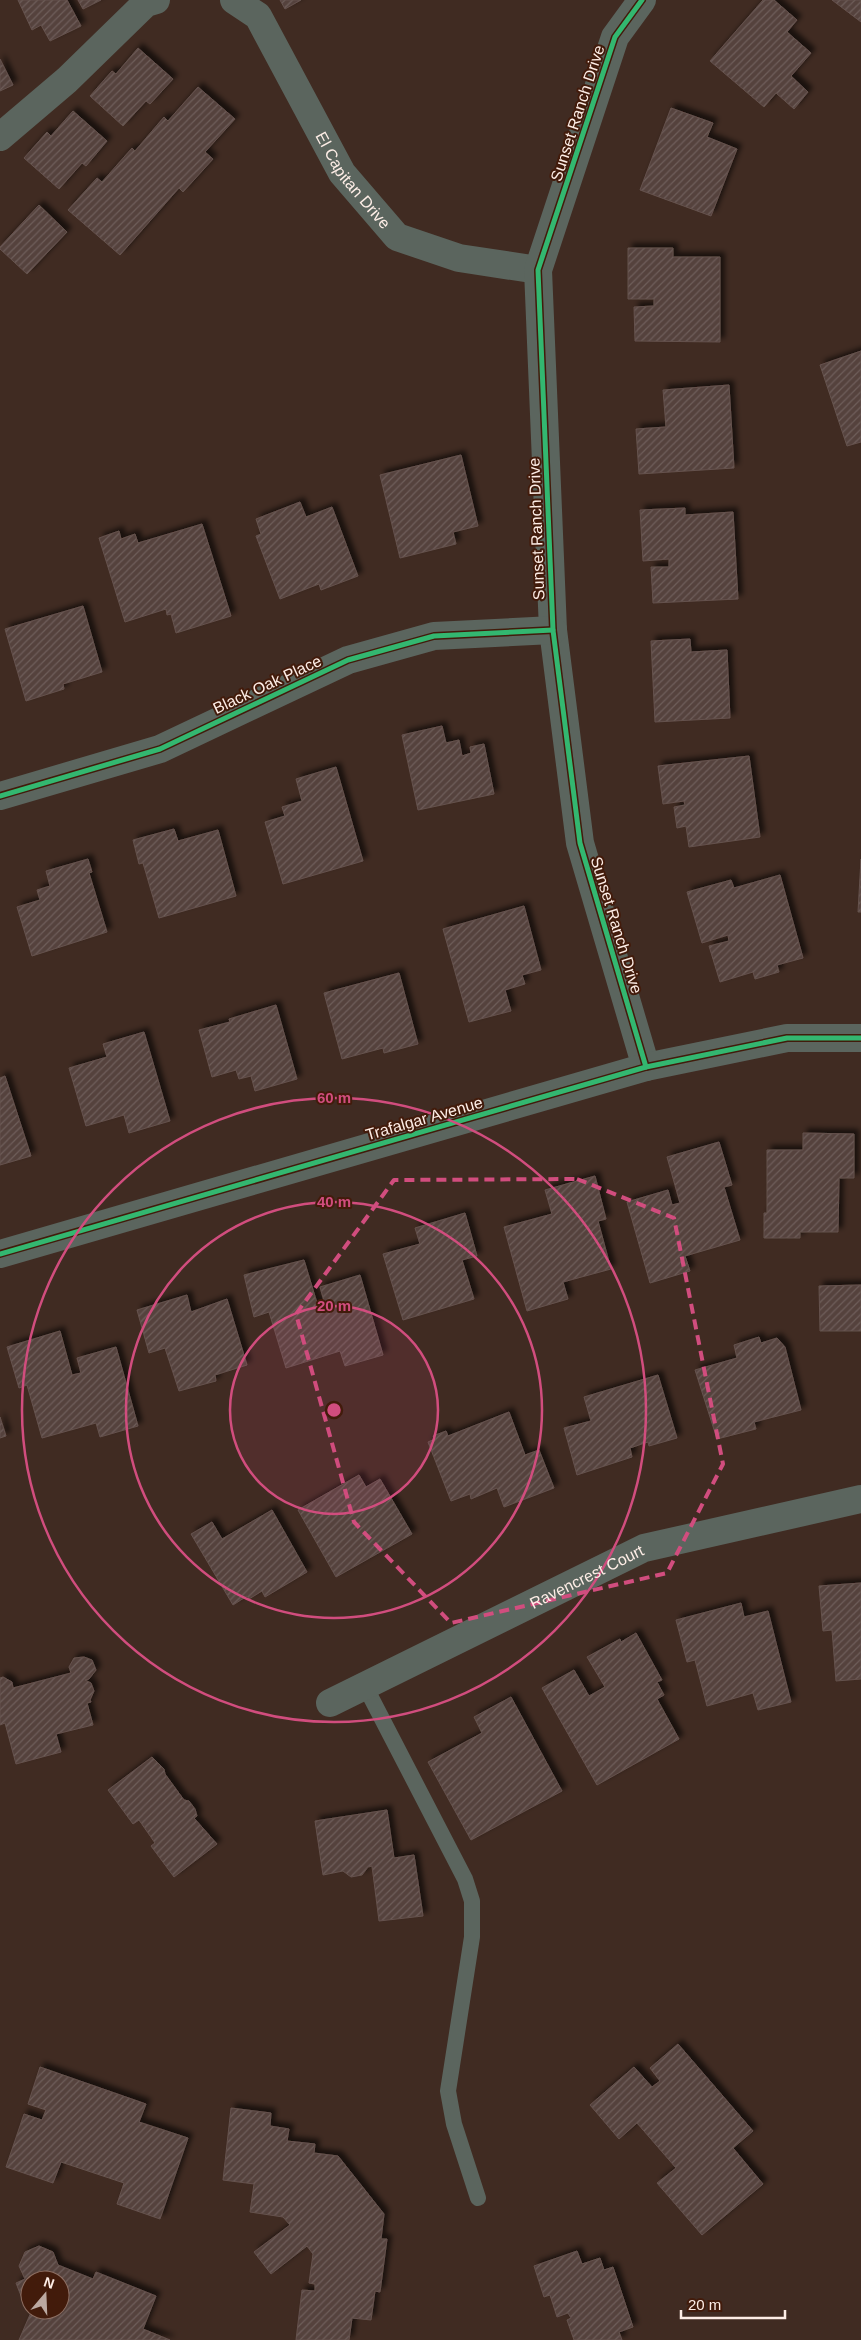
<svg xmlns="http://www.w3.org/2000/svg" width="861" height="2340" font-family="Arial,sans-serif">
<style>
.building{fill:url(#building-hatch);stroke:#65524d;filter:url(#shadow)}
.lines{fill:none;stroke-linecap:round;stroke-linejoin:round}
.lane{stroke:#5b655e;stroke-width:16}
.street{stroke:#5b655e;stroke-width:28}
.cycleway-casing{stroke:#421b0b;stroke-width:8}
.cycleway{stroke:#33b770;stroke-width:5}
.marked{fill:none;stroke:#d14d7e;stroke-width:4;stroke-dasharray:10 6;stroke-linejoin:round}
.ring{fill:none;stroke:#d14d7e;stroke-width:2.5}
.labels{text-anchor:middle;stroke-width:4;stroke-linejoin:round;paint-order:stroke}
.street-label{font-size:16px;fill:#fdede6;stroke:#421b0b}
.centre{fill:#d14d7e;stroke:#421b0b;stroke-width:2.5}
.ring-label{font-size:15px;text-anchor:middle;font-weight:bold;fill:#d14d7e;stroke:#421b0b;stroke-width:4;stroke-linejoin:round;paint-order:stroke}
</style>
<defs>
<pattern id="building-hatch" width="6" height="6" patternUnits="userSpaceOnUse" patternTransform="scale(1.25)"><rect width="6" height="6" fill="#55423e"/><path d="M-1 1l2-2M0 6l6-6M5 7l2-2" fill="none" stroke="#6e5e5a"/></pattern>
<filter id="shadow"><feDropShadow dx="4.5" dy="-4.5" stdDeviation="2.5" flood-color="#0009"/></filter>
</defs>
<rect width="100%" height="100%" fill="#402b22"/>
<!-- building -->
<g class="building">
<polygon points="18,0 67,0 81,26 50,41 41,25 32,30"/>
<polygon points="78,0 101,0 83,9"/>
<polygon points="280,0 301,0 285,9"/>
<polygon points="763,0 774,0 797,20 787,32 811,53 791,76 808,92 794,109 776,93 764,107 710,61"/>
<polygon points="832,0 861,0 861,22"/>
<polygon points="138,48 173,79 150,104 146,101 123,126 90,96 112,71 116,74"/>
<polygon points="0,59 13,85 0,91"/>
<polygon points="198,87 235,119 205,152 213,159 183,192 179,188 120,255 68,210 97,178 102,182 132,148 135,151 164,117 168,121"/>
<polygon points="671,108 713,123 707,137 737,149 711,216 640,190"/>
<polygon points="73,111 107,141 86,166 82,163 59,189 24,158 47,132 51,136"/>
<polygon points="39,205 67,232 27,274 0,249 0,247"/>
<polygon points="628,248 673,248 673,257 720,257 720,342 635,341 634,307 654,306 654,299 628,299"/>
<polygon points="861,351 861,442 847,446 820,365"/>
<polygon points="729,385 734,468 639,474 636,429 666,427 663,390"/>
<polygon points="461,455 478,526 453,532 456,544 400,558 380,475"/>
<polygon points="300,502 306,517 332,507 358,576 321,590 319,584 280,599 256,536 261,534 256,519"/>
<polygon points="685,508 685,515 733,512 738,599 653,603 651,567 669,567 669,559 643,561 640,510"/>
<polygon points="202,524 231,616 176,633 171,614 167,615 166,609 125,622 99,538 119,531 121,539 135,534 138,543"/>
<polygon points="83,606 102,672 63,684 64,689 26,701 5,629"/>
<polygon points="690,639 691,652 727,650 730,718 655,722 651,641"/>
<polygon points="442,726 446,743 459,740 462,756 471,753 470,747 484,744 494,794 418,810 402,735"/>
<polygon points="749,756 760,837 689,847 686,826 677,828 674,807 685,805 684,801 663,804 658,766"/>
<polygon points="336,767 363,861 283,884 265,822 285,816 282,807 302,801 296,779"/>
<polygon points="174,829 178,841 218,830 236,896 159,918 143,863 139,864 133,840"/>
<polygon points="88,859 92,872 89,873 107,932 32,956 17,907 40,900 37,890 50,886 46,871"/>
<polygon points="861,859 861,912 858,912"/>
<polygon points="780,875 803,958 777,965 779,972 755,979 753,972 720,982 709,946 729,941 728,935 702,943 687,892 731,880 734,888"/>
<polygon points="524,906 541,970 522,975 525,984 505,990 511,1011 469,1022 443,929"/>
<polygon points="399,973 418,1044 384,1053 383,1048 342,1059 324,993"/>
<polygon points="276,1005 297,1079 255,1091 251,1076 239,1079 236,1070 212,1077 199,1030 230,1022 229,1019"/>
<polygon points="144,1032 170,1121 129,1133 124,1115 86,1126 69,1068 107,1057 103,1044"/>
<polygon points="5,1076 31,1156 0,1165 0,1078"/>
<polygon points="803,1133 854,1134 854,1178 839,1178 838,1232 800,1232 800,1238 764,1238 764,1213 767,1213 767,1150 803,1150"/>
<polygon points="719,1142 732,1185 724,1187 740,1240 685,1256 690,1271 650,1283 627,1202 668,1190 672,1205 680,1203 667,1157"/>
<polygon points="595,1176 606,1219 598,1221 611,1269 563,1282 568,1299 527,1311 504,1227 552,1214 545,1190"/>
<polygon points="465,1213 477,1256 462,1260 474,1299 403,1320 383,1254 420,1244 415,1228"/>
<polygon points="304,1260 317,1303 324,1301 320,1287 360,1275 383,1355 345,1366 340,1351 286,1368 269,1312 254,1317 244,1275"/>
<polygon points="861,1285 861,1331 820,1331 819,1286"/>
<polygon points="187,1295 191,1312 227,1299 247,1365 215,1375 216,1381 179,1391 165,1348 149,1353 137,1310"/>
<polygon points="60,1331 72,1375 81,1373 77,1358 116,1347 138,1426 100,1437 96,1423 42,1438 27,1385 19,1388 7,1347"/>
<polygon points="759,1337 761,1343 777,1338 785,1347 801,1410 754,1422 756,1429 717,1439 695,1370 737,1358 734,1345"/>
<polygon points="658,1375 677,1438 649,1446 648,1442 630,1448 632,1457 577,1475 564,1428 591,1421 584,1397"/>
<polygon points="509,1412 525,1455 539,1450 554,1488 504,1507 497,1488 471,1499 470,1494 451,1501 428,1442 435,1439 433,1436 446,1431 448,1436"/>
<polygon points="0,1417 6,1436 0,1438"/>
<polygon points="359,1475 366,1487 380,1479 412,1534 336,1577 298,1510"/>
<polygon points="272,1510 307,1572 265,1597 262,1591 249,1599 247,1596 233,1605 191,1534 212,1522 222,1539"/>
<polygon points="861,1583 861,1679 836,1681 832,1630 823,1631 819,1586"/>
<polygon points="741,1603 744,1617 768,1611 791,1702 758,1710 753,1693 707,1706 695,1660 687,1662 676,1620"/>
<polygon points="636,1633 662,1680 657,1682 664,1695 657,1699 679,1739 597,1785 542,1688 574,1670 589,1696 605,1687 587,1657 620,1639 621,1642"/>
<polygon points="84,1657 92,1660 96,1670 89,1679 85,1680 91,1683 94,1691 90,1700 91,1702 87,1703 93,1725 56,1734 61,1752 16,1764 5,1723 0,1725 0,1678 3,1677 12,1682 13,1688 71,1673 69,1667 74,1658"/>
<polygon points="511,1697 562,1791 471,1840 428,1762 482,1733 474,1717"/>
<polygon points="152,1757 164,1769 165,1774 184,1800 189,1801 195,1809 197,1816 194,1818 217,1844 174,1877 151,1846 155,1843 139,1820 133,1824 108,1790"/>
<polygon points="387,1810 394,1858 414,1855 423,1916 379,1921 372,1866 368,1867 362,1875 351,1877 343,1871 323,1875 315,1821"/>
<polygon points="678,2044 753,2131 733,2148 763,2184 702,2235 657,2183 676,2168 637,2123 619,2139 590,2105 634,2067 652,2087 660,2081 650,2068"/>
<polygon points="40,2067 146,2104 139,2122 188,2138 160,2219 117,2204 124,2183 61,2162 53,2183 6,2167 24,2114 42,2120 46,2110 28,2104"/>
<polygon points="231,2108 271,2113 270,2126 289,2129 287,2141 315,2144 314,2153 338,2156 384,2214 381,2239 387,2239 380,2292 375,2291 371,2320 352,2318 349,2340 296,2340 302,2290 315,2291 315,2284 309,2283 313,2254 307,2246 271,2274 254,2252 290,2225 283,2217 250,2212 254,2184 223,2180"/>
<polygon points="39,2246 53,2252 58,2265 93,2279 96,2272 156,2296 143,2329 170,2340 19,2340 32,2310 60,2310 60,2280 30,2280 30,2304 25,2306 16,2283 25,2279 19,2266 25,2252"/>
<polygon points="577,2251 582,2264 600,2258 604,2270 613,2267 633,2327 619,2332 622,2340 574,2340 567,2320 571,2318 568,2313 557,2317 550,2295 544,2297 534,2266"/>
</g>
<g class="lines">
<!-- lane -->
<polyline class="lane" points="365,1686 465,1879 472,1901 472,1937 448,2091 454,2124 478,2198"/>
<!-- street -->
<g class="street">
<path id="s1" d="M234,0L258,16L342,173L397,237L459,258L538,270"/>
<polyline points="642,0 615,37 538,270 553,630 580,843 646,1067"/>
<polyline points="0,137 67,80 146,3 156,0"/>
<polyline points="0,796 160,749 348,660 434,636 553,630"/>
<polyline points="0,1254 646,1067 787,1038 861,1038"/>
<path id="s2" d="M330,1703L644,1548L861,1499"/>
</g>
<defs>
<g id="cycleway">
<polyline points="642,0 615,37 538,270 553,630 580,843 646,1067"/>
<polyline points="0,796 160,749 348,660 434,636 553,630"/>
<polyline points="0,1254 646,1067 787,1038 861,1038"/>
</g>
</defs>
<!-- cycleway casing -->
<use href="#cycleway" class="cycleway-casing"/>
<!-- cycleway -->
<use href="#cycleway" class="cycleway"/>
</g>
<!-- marked area -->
<path class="marked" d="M577,1179L674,1218L723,1464L667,1573L451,1623L354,1522L296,1314L394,1180Z"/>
<!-- distance rings -->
<circle cx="334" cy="1410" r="104" fill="#d14d7e" fill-opacity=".12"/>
<g class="ring">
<circle cx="334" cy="1410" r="104"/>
<circle cx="334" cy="1410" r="208"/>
<circle cx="334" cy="1410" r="312"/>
</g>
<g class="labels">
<!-- street labels -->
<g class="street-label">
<text transform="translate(577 113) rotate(-72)" y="6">Sunset Ranch Drive</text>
<text dy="6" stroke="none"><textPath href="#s1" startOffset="219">El Capitan Drive</textPath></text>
<text transform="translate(536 529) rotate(-92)" y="6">Sunset Ranch Drive</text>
<text transform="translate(267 684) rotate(-25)" y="6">Black Oak Place</text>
<text transform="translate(617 925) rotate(73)" y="6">Sunset Ranch Drive</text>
<text transform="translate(424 1118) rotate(-16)" y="6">Trafalgar Avenue</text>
<text dy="6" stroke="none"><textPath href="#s2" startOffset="286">Ravencrest Court</textPath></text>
</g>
</g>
<circle cx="334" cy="1410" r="8" class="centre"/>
<g class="ring-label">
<text x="334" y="1103">60 m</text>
<text x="334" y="1207">40 m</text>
<text x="334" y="1311">20 m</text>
</g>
<!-- north arrow -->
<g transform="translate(45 2295) rotate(19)"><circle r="24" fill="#421b0b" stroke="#8d6f63"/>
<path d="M0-4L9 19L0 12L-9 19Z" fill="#bba9a1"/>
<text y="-8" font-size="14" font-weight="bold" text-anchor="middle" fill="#fdede6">N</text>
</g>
<!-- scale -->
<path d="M681 2310v8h104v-8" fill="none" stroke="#fdede6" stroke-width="2.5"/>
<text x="688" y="2310" font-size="15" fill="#fdede6" stroke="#421b0b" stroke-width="4" paint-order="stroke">20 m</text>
</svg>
